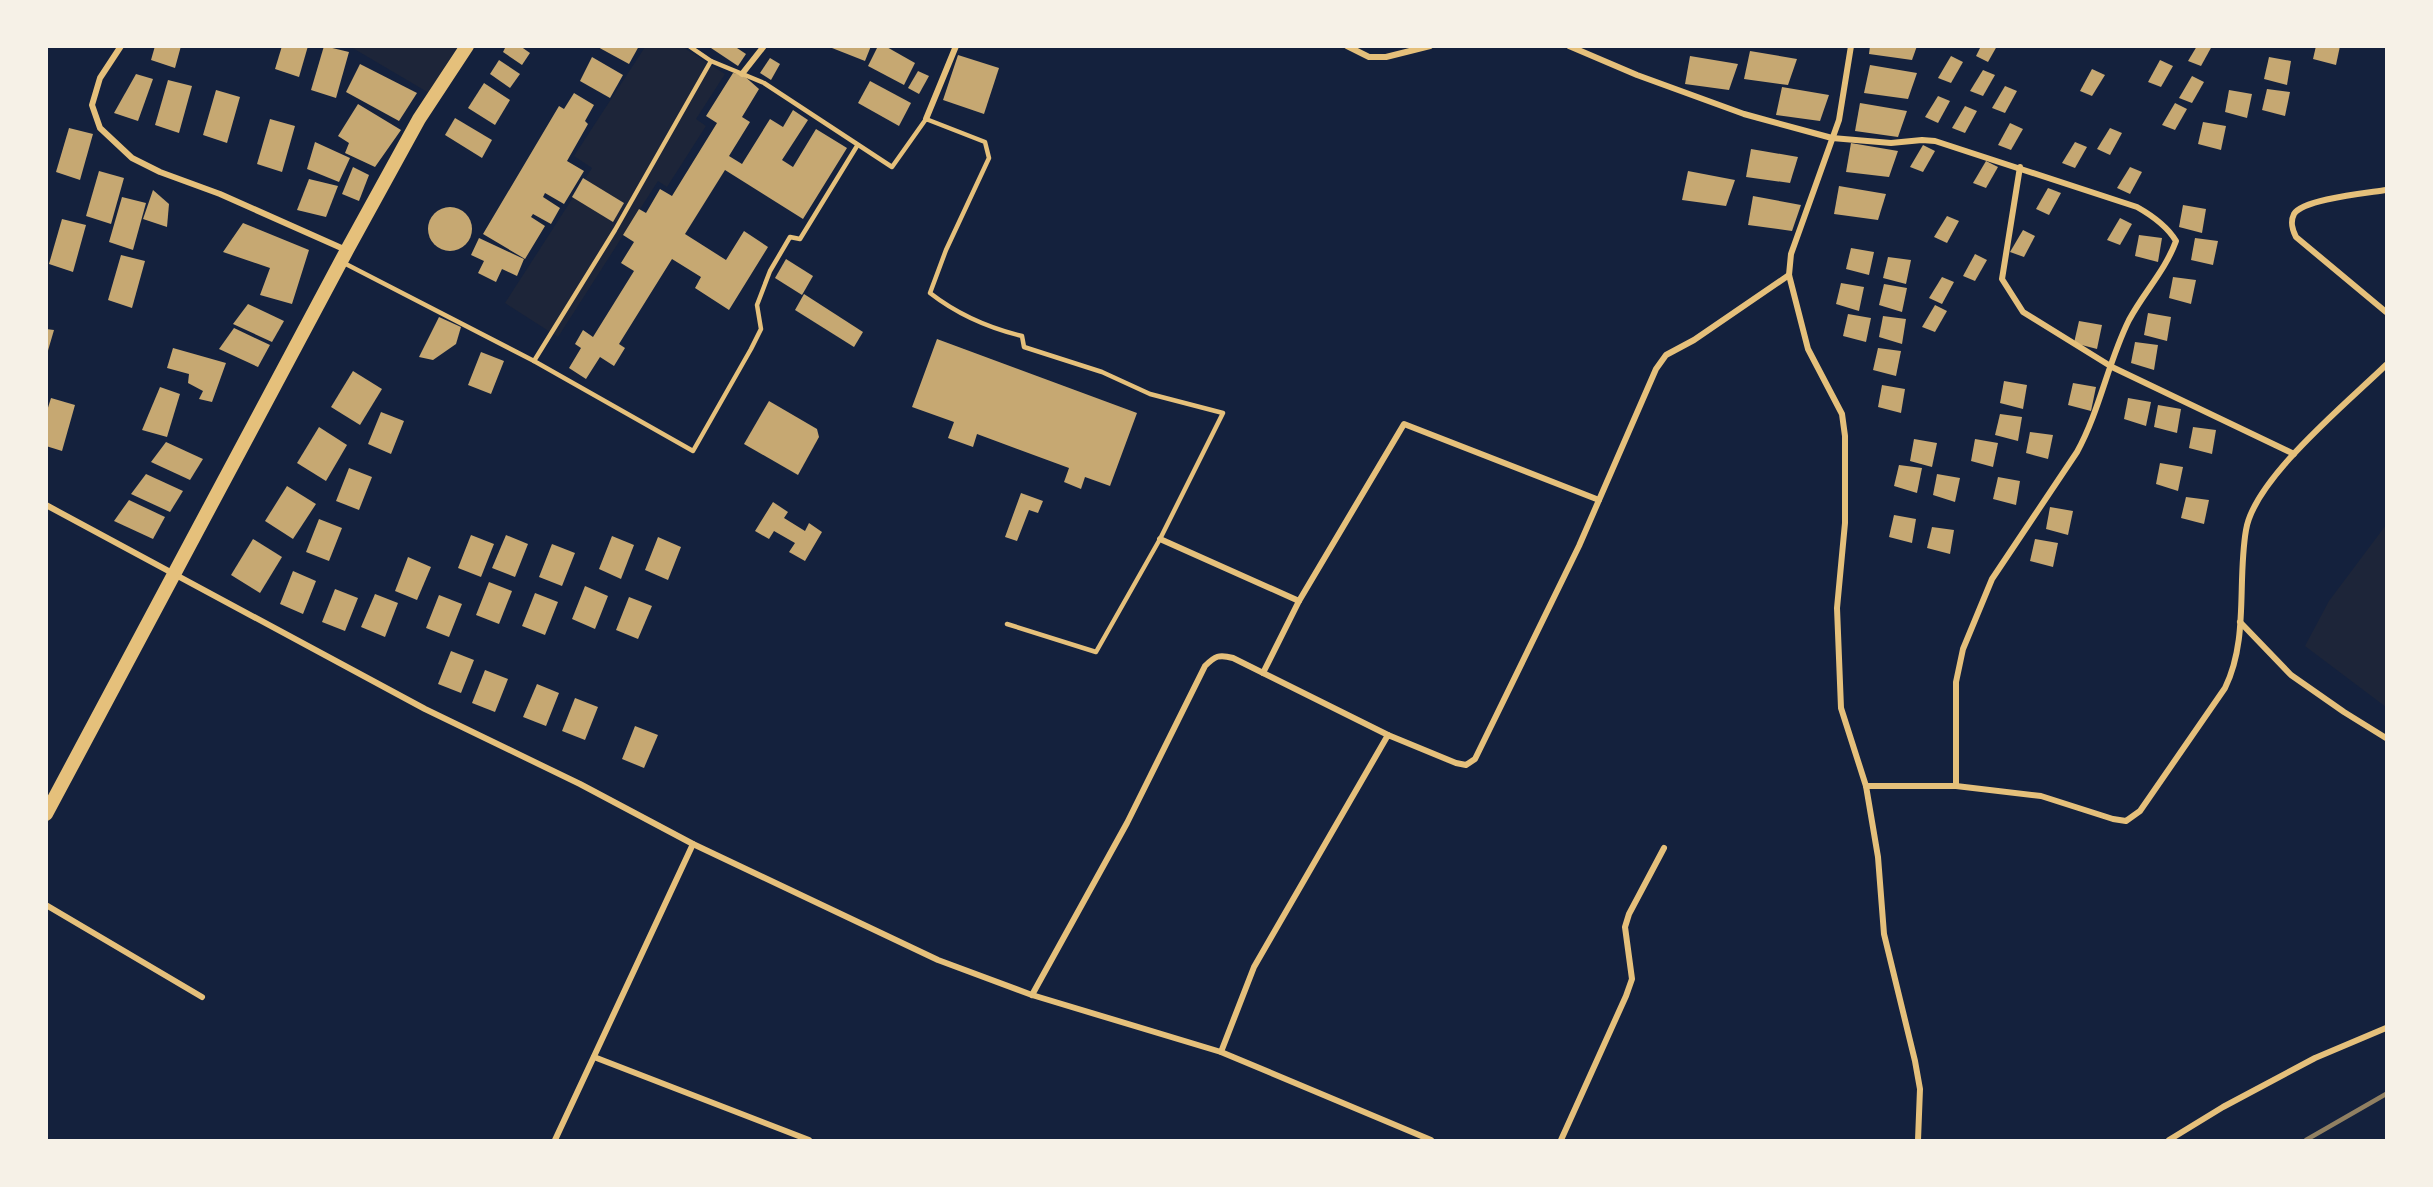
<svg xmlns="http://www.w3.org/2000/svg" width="2433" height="1187" font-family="Raleway,sans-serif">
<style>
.green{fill:#1d2539}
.building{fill:#c6a872}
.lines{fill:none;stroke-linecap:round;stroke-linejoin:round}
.service{stroke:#e5c07b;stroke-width:4.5}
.minor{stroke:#e5c07b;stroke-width:6}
.primary{stroke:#e5c07b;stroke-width:14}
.rail{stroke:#918062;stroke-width:4.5}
</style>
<rect width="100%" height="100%" fill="#14213d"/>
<!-- green -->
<g class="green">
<polygon points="351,47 457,47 429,93"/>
<polygon points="645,47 683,47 725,74 696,119 706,126 667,187 658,181 558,337 505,303 592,168 574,156"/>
<polygon points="2386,525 2386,707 2305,646 2329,601"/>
</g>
<!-- building -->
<g class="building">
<polygon points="155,46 181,46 175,68 151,60"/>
<polygon points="282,46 308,46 299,77 275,69"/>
<polygon points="324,46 349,52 336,98 311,90"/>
<polygon points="506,46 520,46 530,53 522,65 503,52"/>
<polygon points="596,46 639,46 629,64"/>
<polygon points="708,46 734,46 746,54 738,66"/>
<polygon points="833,46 871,46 865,61 832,48"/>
<polygon points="878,46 885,46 915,63 904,85 868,66"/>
<polygon points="1870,46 1917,46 1912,60 1869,54"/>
<polygon points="1981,46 1997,46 1988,62 1976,56"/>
<polygon points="2197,46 2212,46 2201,66 2188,61"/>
<polygon points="2316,46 2340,46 2336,65 2313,59"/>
<polygon points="1750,51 1797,59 1788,85 1744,79"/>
<polygon points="958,55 999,68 984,114 943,100"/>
<polygon points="1690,56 1738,64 1729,90 1685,84"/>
<polygon points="1951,56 1963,62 1951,83 1938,78"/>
<polygon points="592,57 623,75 610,98 580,81"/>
<polygon points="2269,57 2291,61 2287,85 2264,79"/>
<polygon points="770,58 780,64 771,80 760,73"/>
<polygon points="499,60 520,74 510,88 490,74"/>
<polygon points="2160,60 2173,66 2161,87 2148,82"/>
<polygon points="360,64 417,93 399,121 346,92"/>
<polygon points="1870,65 1917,73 1908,99 1864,93"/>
<polygon points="2092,69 2105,75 2092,96 2080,91"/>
<polygon points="1983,70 1995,75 1983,96 1970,91"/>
<polygon points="918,71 929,76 919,94 908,88"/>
<polygon points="733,73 742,74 759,89 742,117 750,122 729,156 742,164 770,119 783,127 793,110 808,120 782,160 793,167 816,129 847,148 803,219 725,170 685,234 726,260 744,231 768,247 729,310 695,288 701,277 672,259 619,344 625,348 614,366 600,357 586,379 569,368 581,348 575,344 583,330 593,337 634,271 621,263 634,242 623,235 639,209 646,213 660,189 672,196 717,123 706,116"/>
<polygon points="136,74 153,79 138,121 114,113"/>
<polygon points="2192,76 2204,82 2192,103 2179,98"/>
<polygon points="168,80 192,86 179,133 155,125"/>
<polygon points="870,81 911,103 899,126 858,103"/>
<polygon points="484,83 510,100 495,125 468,108"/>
<polygon points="2005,86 2017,91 2005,113 1992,108"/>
<polygon points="1782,87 1829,95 1820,121 1776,115"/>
<polygon points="2267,89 2290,92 2285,116 2262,110"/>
<polygon points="216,90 240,97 227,143 203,135"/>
<polygon points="2229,90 2252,94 2247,118 2225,112"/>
<polygon points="574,93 594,105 585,121 588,124 567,161 584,171 564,204 545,193 543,197 560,208 551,224 533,214 531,217 545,226 525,259 483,234 559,106 564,109"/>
<polygon points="1938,96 1950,101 1938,123 1925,117"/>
<polygon points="1860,103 1907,111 1898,137 1855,131"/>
<polygon points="2175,103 2187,109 2175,130 2162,125"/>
<polygon points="358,104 401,130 375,167 345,153 349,143 338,136"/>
<polygon points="1965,106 1977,111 1965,133 1952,128"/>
<polygon points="455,118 492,140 482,158 445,135"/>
<polygon points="270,119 295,126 282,172 257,164"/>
<polygon points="2203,122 2226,126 2221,150 2198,144"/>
<polygon points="2010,123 2023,129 2011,150 1998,145"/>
<polygon points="69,128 93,134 80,180 56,172"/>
<polygon points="2110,128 2122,133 2110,155 2097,149"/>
<polygon points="315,142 350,158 339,182 307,169"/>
<polygon points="2075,142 2087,147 2075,168 2062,163"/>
<polygon points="1851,143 1898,151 1889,177 1846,172"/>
<polygon points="1923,145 1935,151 1923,172 1910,167"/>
<polygon points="1751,149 1798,157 1790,183 1746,177"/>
<polygon points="1986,161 1998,167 1986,188 1973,183"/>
<polygon points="353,167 369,175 359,201 342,194"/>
<polygon points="2130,167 2142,172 2130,194 2117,188"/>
<polygon points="99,171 124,178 111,224 86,216"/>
<polygon points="1688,171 1735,180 1726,206 1682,200"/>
<polygon points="583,178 624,203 613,222 572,197"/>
<polygon points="309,179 338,186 326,217 297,210"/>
<polygon points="1839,186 1886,194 1878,220 1834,214"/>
<polygon points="2048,188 2061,193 2049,215 2036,209"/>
<polygon points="153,190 169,204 167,227 143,219"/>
<polygon points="1753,196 1801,205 1792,231 1748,225"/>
<polygon points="122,197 146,203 133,250 109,242"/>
<polygon points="2183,205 2206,209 2202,233 2179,227"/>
<circle cx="450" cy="229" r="22"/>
<polygon points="1947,216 1959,221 1947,243 1934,237"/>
<polygon points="2120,218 2132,224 2120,245 2107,240"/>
<polygon points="62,219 86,225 73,272 49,264"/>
<polygon points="243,223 309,250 292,304 260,295 270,268 223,252"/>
<polygon points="2023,230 2035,236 2024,257 2010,252"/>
<polygon points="2139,235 2162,238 2158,262 2135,256"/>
<polygon points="479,238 524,259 517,276 502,269 496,282 478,273 484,261 471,255"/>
<polygon points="2195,238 2218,241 2213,265 2191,260"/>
<polygon points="1851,248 1874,252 1869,275 1846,269"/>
<polygon points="1975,254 1987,260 1975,281 1963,276"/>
<polygon points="121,255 145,261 132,308 108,300"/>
<polygon points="1888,257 1911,260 1906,284 1883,278"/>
<polygon points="786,259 813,276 802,295 775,278"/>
<polygon points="1942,277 1954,282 1942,304 1929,298"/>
<polygon points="2173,277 2196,280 2191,304 2169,298"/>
<polygon points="1841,283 1864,287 1859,311 1836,304"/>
<polygon points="1884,284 1907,288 1902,312 1879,305"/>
<polygon points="804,294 863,332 854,347 795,310"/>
<polygon points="248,304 284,321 272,342 233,324"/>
<polygon points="1935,305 1947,311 1935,332 1922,327"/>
<polygon points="2148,313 2171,317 2167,341 2144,335"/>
<polygon points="1848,314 1871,318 1866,342 1843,336"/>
<polygon points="1883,316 1906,319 1902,344 1879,337"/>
<polygon points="439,317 461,327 456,344 433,360 419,357"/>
<polygon points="2079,321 2102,325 2097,349 2074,343"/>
<polygon points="234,328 270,345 258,367 219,349"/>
<polygon points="46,329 54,330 47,354 46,354"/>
<polygon points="937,339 1137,413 1110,486 1085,477 1081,489 1064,482 1069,468 977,434 973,447 948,438 954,422 912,407"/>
<polygon points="2135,342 2158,345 2154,370 2131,363"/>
<polygon points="173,348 226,363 212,402 199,399 203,391 188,383 189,374 167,368"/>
<polygon points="1878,348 1901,351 1896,376 1873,370"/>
<polygon points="481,352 504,361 491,394 468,385"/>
<polygon points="353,371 382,389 360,425 331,407"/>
<polygon points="2004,381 2027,385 2023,409 2000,403"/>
<polygon points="2073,383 2096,387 2091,411 2068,405"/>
<polygon points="1882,385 1905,389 1901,413 1878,407"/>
<polygon points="160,387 180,394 167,437 142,430"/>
<polygon points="51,398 75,405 62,451 46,446 46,414"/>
<polygon points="2128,398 2151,402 2146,426 2124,419"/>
<polygon points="769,401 817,429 819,437 798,475 744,444"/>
<polygon points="2158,405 2181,409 2177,433 2154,427"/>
<polygon points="381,412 404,421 391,454 368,444"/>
<polygon points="2000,414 2022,417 2018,441 1995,435"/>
<polygon points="319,427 347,445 326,481 297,463"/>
<polygon points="2193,427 2216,430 2212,454 2189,448"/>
<polygon points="2030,432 2053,435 2048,459 2026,453"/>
<polygon points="1914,439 1937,443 1932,467 1910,461"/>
<polygon points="1975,439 1998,443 1993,467 1971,461"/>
<polygon points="166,442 203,459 190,480 151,462"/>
<polygon points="2160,463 2183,467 2178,491 2156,484"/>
<polygon points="1899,465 1922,468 1917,493 1894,486"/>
<polygon points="349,468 372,477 359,510 336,501"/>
<polygon points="146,474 183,491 170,512 131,494"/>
<polygon points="1937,474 1960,478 1955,502 1933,495"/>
<polygon points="1998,477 2020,481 2016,505 1993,499"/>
<polygon points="287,486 316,504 293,539 265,521"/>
<polygon points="1021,493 1043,501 1038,513 1029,510 1017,541 1005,537"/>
<polygon points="2186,497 2209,500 2204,524 2181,518"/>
<polygon points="129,500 165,517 153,539 114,521"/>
<polygon points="773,502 788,512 784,518 805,531 809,523 822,532 805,561 789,552 795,543 774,531 769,539 755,531"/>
<polygon points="2050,507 2073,511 2068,535 2046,529"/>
<polygon points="1894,515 1916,519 1912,543 1889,537"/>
<polygon points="319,519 342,528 329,561 306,552"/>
<polygon points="1932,527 1954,530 1950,554 1927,548"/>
<polygon points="471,535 494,544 481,577 458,568"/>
<polygon points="506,535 528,544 515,577 492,568"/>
<polygon points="612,536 634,545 621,579 599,569"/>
<polygon points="658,537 681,547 668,580 645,570"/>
<polygon points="253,539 282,557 260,593 231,575"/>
<polygon points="2035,539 2058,543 2053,567 2030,561"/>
<polygon points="552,544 575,553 562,586 539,577"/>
<polygon points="408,557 431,567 417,600 395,591"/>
<polygon points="293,571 316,581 303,614 280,604"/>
<polygon points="489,582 512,591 499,624 476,615"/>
<polygon points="585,586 608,596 595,629 572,619"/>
<polygon points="335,589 358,598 345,631 322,622"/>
<polygon points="535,593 558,602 545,635 522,626"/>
<polygon points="375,594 398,603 385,637 361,627"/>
<polygon points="439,595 462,604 449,637 426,628"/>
<polygon points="629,597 652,606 638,639 616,630"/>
<polygon points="451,651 474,660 461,693 438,684"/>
<polygon points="485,670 508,679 495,712 472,703"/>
<polygon points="537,684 559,693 546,726 523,717"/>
<polygon points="575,698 598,707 585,740 562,731"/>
<polygon points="635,726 658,735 644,768 622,759"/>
</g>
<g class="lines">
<!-- service -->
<g class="service">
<path d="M711,61L764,83L892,167L926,119L985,142L989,158L946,250L930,293C957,314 989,328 1022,336L1024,347L1102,372L1150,394L1223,413L1160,539L1096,652L1007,624"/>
<polyline points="342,262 534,361 615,230 711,61 689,46"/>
<polyline points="534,361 693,451 751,349 761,329 757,305 770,271 790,237 800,239 857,146"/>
</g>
<!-- minor -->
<g class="minor">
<polyline points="121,46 100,78 92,105 100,128 132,158 160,172 220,194 346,250"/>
<polyline points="1347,46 1369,57 1386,57 1430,46"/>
<path d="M1569,46L1637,75L1744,114L1832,138L1891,143L1922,140L1935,141L2137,207C2153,216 2167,226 2176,241C2165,271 2144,292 2129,320C2108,362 2100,410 2077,452L1992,579L1963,649L1956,682V786"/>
<polyline points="1851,46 1839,120 1791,254 1789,275 1808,349 1842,414 1845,436 1845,523 1837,608 1841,708 1866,786 1878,857 1884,934 1915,1061 1920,1089 1918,1140"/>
<polyline points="742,74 764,46"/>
<polyline points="926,119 956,46"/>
<polyline points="2020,167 2002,279 2023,312 2112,367 2294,454"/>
<path d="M2386,190C2368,193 2303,199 2294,214C2290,222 2292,229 2296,237L2386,312"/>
<polyline points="46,505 425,709 580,784 693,844 938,960 1032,995 1221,1052 1431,1140"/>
<polyline points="1160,539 1299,601 1263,673"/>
<polyline points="1299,601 1404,424 1599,500"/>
<polyline points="2240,622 2291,675 2344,712 2386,738"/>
<path d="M1866,786H1956L2041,796L2113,819L2126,821L2140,811L2225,688C2249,639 2237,582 2246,530C2254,479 2348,402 2386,365"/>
<polyline points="46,905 202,997"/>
<path d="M1032,995L1127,823L1205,666C1215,656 1219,654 1233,658L1388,735"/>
<polyline points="1221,1052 1254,967 1388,735 1456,763 1466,765 1475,759 1579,546 1656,369 1666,355 1694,340 1789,275"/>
<polyline points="594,1057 809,1140"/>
<polyline points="555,1140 693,844"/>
<polyline points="1561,1140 1626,996 1632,979 1625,927 1629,914 1664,848"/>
<polyline points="2169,1140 2223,1107 2315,1058 2386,1028"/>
</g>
<!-- primary -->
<polyline class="primary" points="46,814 347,250 419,119 467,46"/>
<!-- rail -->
<polyline class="rail" points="2306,1140 2386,1094"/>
</g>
<!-- border -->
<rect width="2433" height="1187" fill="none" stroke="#f6f1e7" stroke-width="96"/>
</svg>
